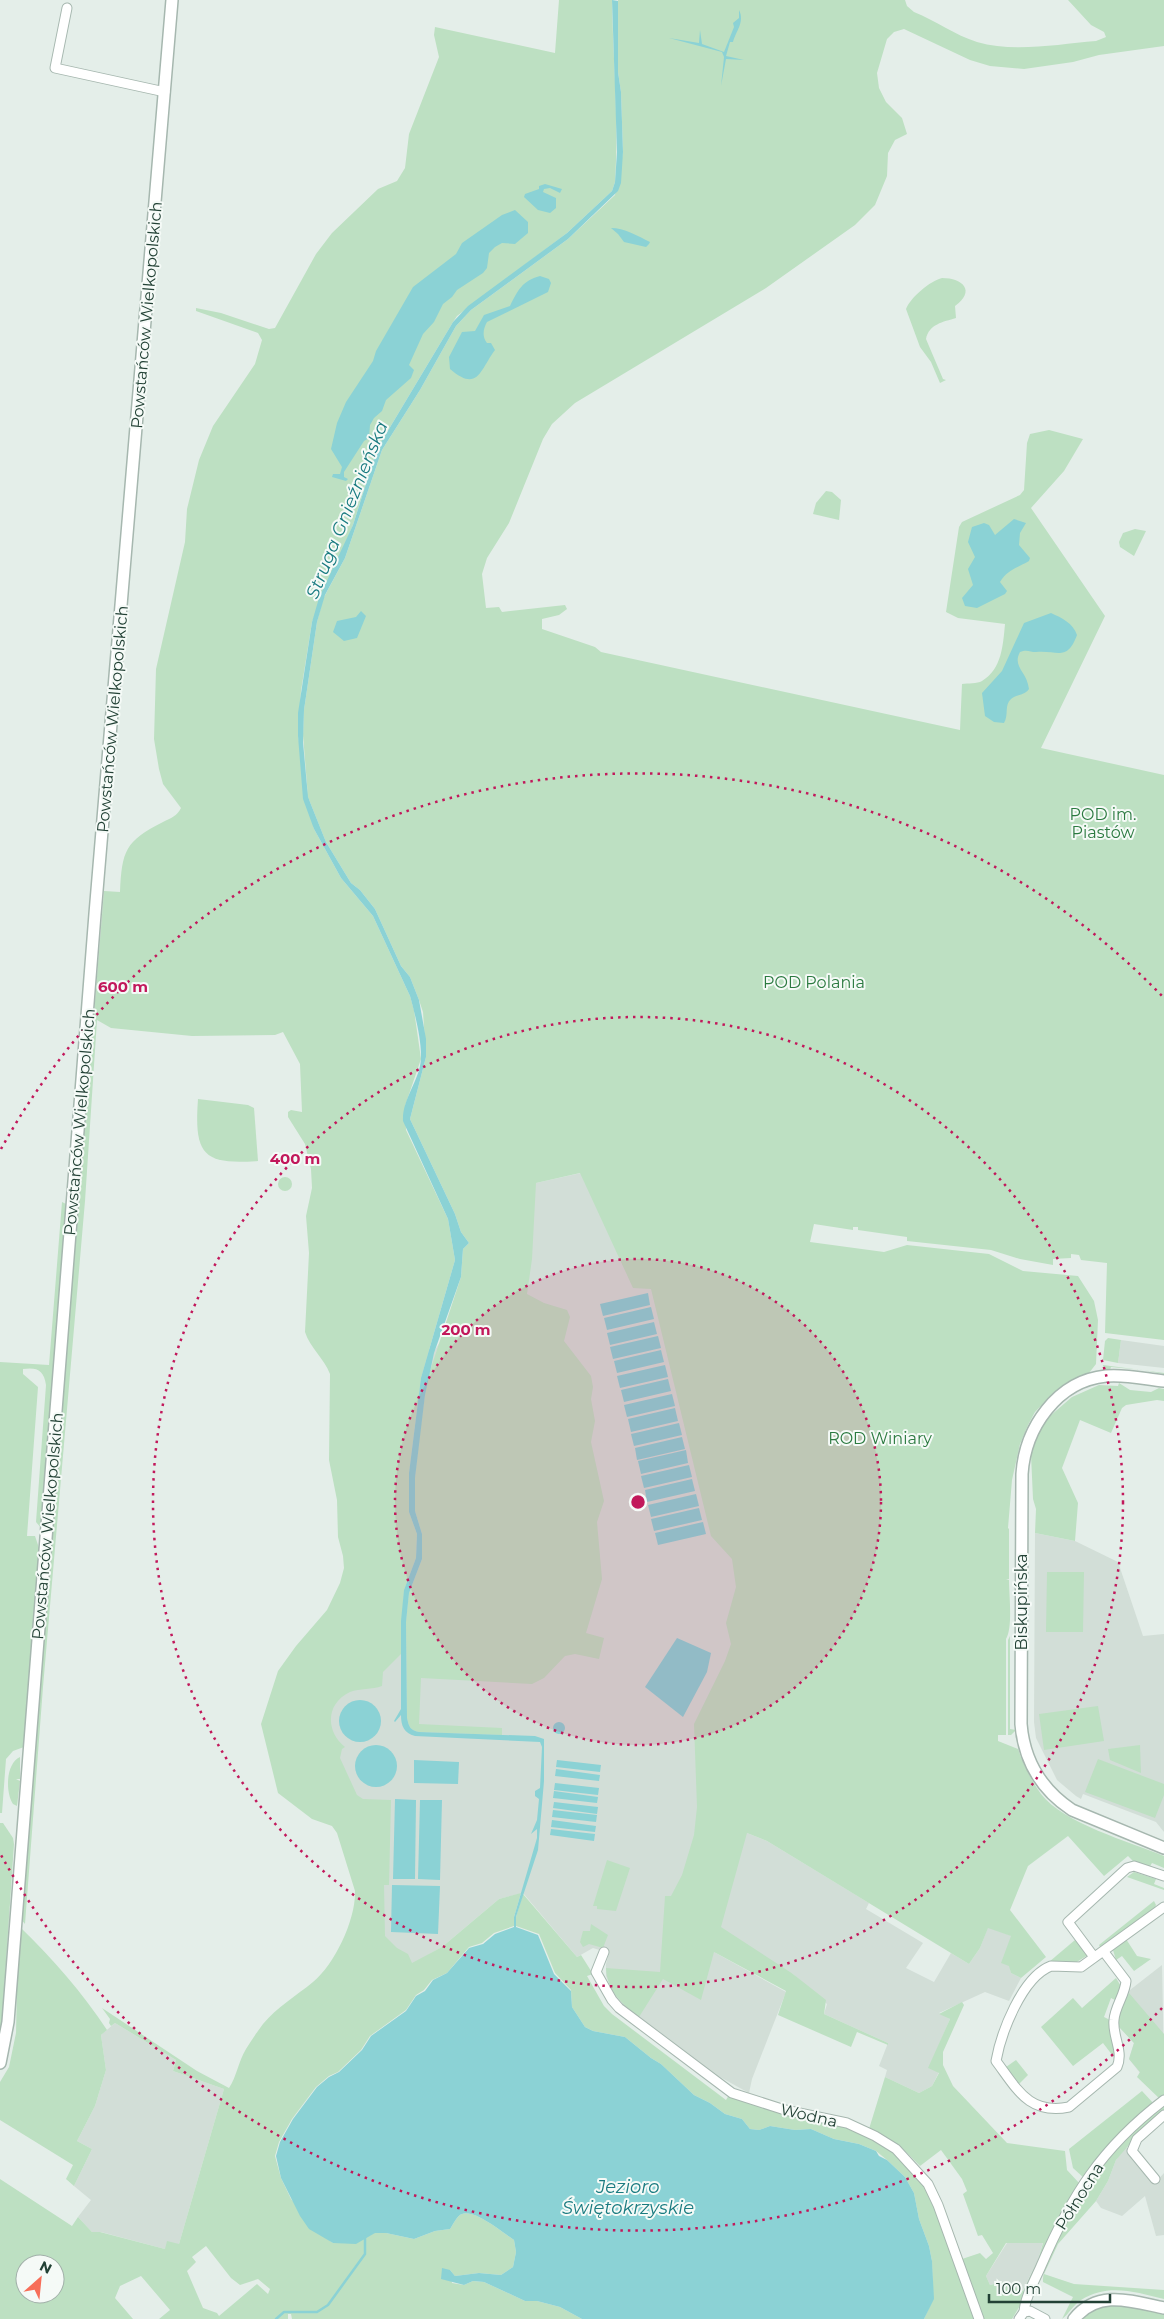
<svg xmlns="http://www.w3.org/2000/svg" width="1164" height="2319" font-family="Montserrat,sans-serif">
<style>
.built{fill:#d2ded7}
.green{fill:#bde0c2;fill-rule:evenodd}
.water{fill:#8bd2d5}
.lines{fill:none;stroke-linecap:round;stroke-linejoin:round}
.stream{stroke:#8bd2d5;stroke-width:2.5}
.minor-casing{stroke:#a6b7af;stroke-width:11}
.tertiary-casing{stroke:#a6b7af;stroke-width:14}
.minor{stroke:#fff;stroke-width:9}
.tertiary{stroke:#fff;stroke-width:11}
.ring{fill:none;stroke:#c2185b;stroke-width:2.5;stroke-dasharray:2.5 5}
.labels{text-anchor:middle;stroke-width:4;stroke-linejoin:round;paint-order:stroke}
.street-label{font-size:16px;fill:#224135;stroke:#f5faf7}
.park-label{font-size:16px;fill:#2b7a40;stroke:#f5faf7}
.water-label{font-size:18px;font-style:italic;fill:#197b80;stroke:#f5faf7}
.centre{fill:#c2185b;stroke:#f5faf7;stroke-width:2.5}
.ring-label{font-size:15px;text-anchor:middle;font-weight:bold;fill:#c2185b;stroke:#f5faf7;stroke-width:4;stroke-linejoin:round;paint-order:stroke}
</style>
<rect width="100%" height="100%" fill="#e4eee9"/>
<!-- built -->
<g class="built">
<polygon points="581,1173 612,1240 700,1247 730,1403 747,1833 767,1841 869,1903 866,1909 923,1943 906,1968 934,1982 951,1953 969,1964 980,1948 988,1927 1012,1936 1010,1966 1011,1973 1021,1978 1009,2001 985,1992 939,2013 950,2019 929,2068 939,2072 932,2086 919,2093 885,2077 887,2070 879,2066 888,2043 824,2014 827,2004 793,1974 714,1952 786,1992 752,2079 749,2093 720,2077 617,2000 606,1976 606,1964 609,1953 593,1948 577,1957 523,1893 499,1899 442,1947 412,1964 381,1956 337,1824 283,1687 354,1631 422,1348 435,1350 536,1183"/>
<polygon points="1121,1340 1164,1346 1164,1368 1118,1363"/>
<polygon points="1035,1533 1075,1541 1118,1562 1143,1636 1164,1634 1164,1832 1156,1822 1083,1794 1081,1799 1076,1796 1057,1780 1036,1738 1034,1722"/>
<polygon points="1162,1965 1164,2065 1144,2078 1129,2059 1134,2043 1126,2034 1119,2014 1130,1990"/>
<polygon points="115,2023 176,2060 173,2071 224,2089 179,2244 165,2249 101,2232 92,2232 78,2217 91,2200 74,2186 92,2149 77,2141 95,2106 106,2070 101,2035"/>
<polygon points="1126,2147 1155,2183 1164,2173 1164,2235 1156,2236 1145,2196 1122,2216 1101,2208 1096,2201 1108,2181 1116,2160"/>
<polygon points="1043,2242 1038,2260 1022,2292 1003,2282 990,2285 986,2276 1007,2243"/>
</g>
<!-- green -->
<g class="green">
<path d="M559,0H612C613,61 619,121 615,182L612,191L567,233L457,316L453,322L377,449L353,525L312,622L301,691L298,736L314,829L341,878L373,916L410,996L414,1010L421,1059L405,1106L406,1130L448,1219L455,1260L421,1378L409,1473V1512L417,1534L416,1558L404,1590L401,1654L383,1672L382,1686C372,1690 360,1688 350,1692C326,1703 325,1731 345,1747L342,1749L340,1758L357,1795L363,1799L391,1800L389,1885H384L385,1936L397,1948L408,1954L412,1963L442,1947L499,1899L521,1893L514,1917V1926L494,1933L482,1943L469,1947L447,1973L432,1980L424,1990L416,1995L406,2010L370,2036L361,2050L338,2072L329,2076L316,2087L292,2119L279,2142L275,2156L281,2178L291,2199L322,2235L333,2243H356L374,2233H386L414,2239L435,2231L450,2229C453,2225 457,2215 462,2214C475,2209 503,2233 514,2240L516,2252L513,2267L501,2275L479,2273L455,2276L450,2270L452,2283L464,2285L473,2281L484,2282L525,2301H537L560,2307L582,2319H292L291,2314H288V2319H159L170,2310L141,2276L120,2286L115,2298L133,2319H0V2179L72,2226L78,2217L92,2232H100L165,2249L167,2241L179,2244L224,2089L173,2071L176,2060L115,2023L111,2026L109,2023L110,2019L102,2008L197,2071L229,2088C237,2076 238,2062 246,2049C251,2041 257,2032 263,2024C277,2007 296,1996 313,1982C335,1964 356,1919 355,1891L337,1833L332,1826L312,1819L278,1793L261,1724L278,1671L296,1646L327,1610L340,1583L344,1568L343,1556L338,1537L337,1500L329,1460L330,1374C324,1358 310,1348 305,1332L309,1253L306,1216L312,1188L311,1169L305,1144L288,1117V1112L291,1110L302,1112L300,1064L283,1032L275,1035L192,1036L111,1028L97,1020L85,1201L43,1687L25,1924L20,1918L104,891L120,892C122,851 125,841 163,822C171,818 177,816 181,808L163,784L159,769L154,739L156,669L185,542L187,509L199,460L213,426L255,364L262,340L258,333L196,311V308L221,313L269,329L275,328L316,254L332,233L378,189L397,181L405,168L409,134L439,57L434,35L435,27L555,53ZM206,2246L231,2278L240,2285L258,2279L270,2289L268,2294L257,2284L219,2316L217,2313L203,2308L187,2271L196,2262L192,2257ZM25,2264H55V2294H25Z"/>
<path d="M618,0H905L907,6L914,12C936,21 955,35 977,42C1014,53 1058,44 1096,41L1106,37L1104,32L1091,25L1068,0H1164V46L1099,55L1073,62L1024,69L990,66L970,60L904,29L894,32L887,39L877,73L879,88L886,102L902,118L907,134L895,140L888,153L887,176L875,205L855,225L766,288L575,403L552,424L543,439L509,523L487,558L482,574L486,608L499,607L502,612L565,605L567,609L559,615L542,619V629L595,647L601,652L960,730L962,684C968,683 977,684 982,681C1002,669 1003,645 1005,624L958,618L946,612L959,527L962,522L1020,495L1024,490L1027,443L1030,434L1049,430L1083,439L1064,471L1031,508L1105,616L1041,748L1164,775V1340L1105,1333L1107,1263L1081,1260L1079,1255L1071,1254V1258L1053,1259V1265L1020,1259L991,1250L907,1241V1237L858,1230V1227H853V1230L814,1224L810,1242L884,1252L907,1245L989,1254L1023,1271L1078,1276L1094,1301L1098,1320L1096,1364L1089,1373L1066,1383L1054,1392L1035,1412L1028,1425L1020,1444L1012,1480L1008,1528L1009,1529V1579H1006L1009,1580C1009,1595 1013,1627 1006,1639V1735H998V1741L1018,1749C1023,1764 1031,1780 1041,1794C1063,1823 1130,1842 1164,1856V1868L1152,1863L1149,1868L1134,1862L1128,1856L1104,1876L1068,1836L1028,1866L1010,1910L1046,1957L1021,1978L1011,1973L1009,1966L1001,1963L1011,1936L988,1928L980,1948L969,1964L767,1841L747,1833L721,1927L793,1974L826,2000L824,2014L888,2043V2045L857,2032L851,2047L778,2015L786,1991L714,1952L701,2000L663,1979L639,2017C622,2004 607,1991 606,1968L660,1972L665,1896H671L682,1875L694,1835L697,1807L694,1724L725,1661L731,1644L726,1623L736,1587L732,1559L711,1536L651,1289L633,1288L580,1173L536,1183L532,1259L527,1294L544,1303L567,1310L570,1317L564,1341L591,1376L593,1387L591,1399L595,1421L591,1442L604,1501L597,1522L602,1579L586,1633L604,1638L599,1659L575,1654L565,1656L544,1678L532,1684L421,1678L419,1724L502,1728V1735L419,1732C410,1730 409,1727 407,1718L406,1621L409,1593L422,1559V1534L415,1511V1478L419,1439L427,1380L461,1277L463,1249L469,1243L461,1232L455,1214L410,1119L426,1057L423,1012L419,1000L410,977L401,966L375,909L360,890L351,883L326,842L308,797L303,735L304,710L317,622L323,599L345,558L382,450L420,390L456,326L471,310L568,239L615,195L623,152L621,92L618,72Z"/>
<path d="M942,278C963,278 976,291 955,306L956,318C943,322 929,324 926,339L943,379L946,380L940,383L931,362L920,347L906,309C911,297 930,281 942,278Z"/>
<polygon points="826,491 832,492 841,500 839,520 813,514 816,503"/>
<polygon points="1135,529 1146,531 1134,556 1120,547 1119,542 1123,533"/>
<path d="M198,1099L248,1105L254,1108L258,1161C203,1165 194,1155 198,1099Z"/>
<circle cx="285" cy="1184" r="7"/>
<path d="M62,1202L66,1204L42,1529L36,1522L46,1385C44,1370 37,1367 23,1369V1374L38,1387L27,1536H35L39,1548L24,1747L13,1751L6,1759L2,1813H0V1362L49,1365Z"/>
<polygon points="1108,1338 1121,1340 1118,1363 1103,1360 1105,1341"/>
<polygon points="1103,1365 1164,1373 1164,1374 1142,1370 1111,1367 1110,1370 1104,1370"/>
<polygon points="1119,1383 1130,1390 1151,1392 1159,1388 1164,1389 1164,1401 1157,1400 1126,1405 1122,1408 1111,1433 1080,1420 1062,1468 1078,1503 1075,1541 1035,1533 1036,1509 1033,1499 1031,1455 1039,1432 1050,1416 1072,1397 1099,1385 1118,1386"/>
<polygon points="1047,1572 1084,1572 1083,1632 1046,1632"/>
<polygon points="1010,1636 1010,1729 1016,1730 1011,1735 1008,1735 1008,1640"/>
<polygon points="1098,1706 1104,1741 1044,1750 1039,1714"/>
<polygon points="1140,1745 1141,1773 1110,1760 1108,1749"/>
<path d="M20,1757V1779H16L20,1781L17,1806L13,1804C5,1792 6,1763 20,1757Z"/>
<polygon points="1098,1759 1164,1784 1164,1795 1155,1818 1085,1792"/>
<polygon points="0,1823 3,1823 13,1838 14,1844 0,2050"/>
<polygon points="607,1860 630,1868 616,1911 597,1909 597,1906 593,1906"/>
<polygon points="1134,1872 1156,1879 1154,1884 1164,1888 1164,1890 1127,1877"/>
<path d="M523,1894L577,1957L581,1955L593,1974L587,1976L604,2006L612,2014L726,2100L729,2095C766,2112 807,2115 846,2127C873,2135 913,2162 926,2187C947,2228 959,2276 975,2319H924L933,2299L932,2261L929,2246L919,2219L914,2193L905,2177L887,2160L876,2151L859,2144L834,2139L811,2129L795,2130L770,2126L759,2130L750,2129L742,2119L725,2114L710,2103L694,2095L661,2064L651,2058L625,2037L593,2031L585,2027L572,2007L571,1990L555,1973L539,1934L516,1926V1917Z"/>
<polygon points="1154,1901 1156,1905 1152,1912 1100,1947 1099,1945"/>
<polygon points="591,1924 608,1935 603,1948 589,1944 583,1947 580,1942 583,1931 590,1931"/>
<path d="M21,1928C53,1959 82,1992 107,2030L101,2035L106,2070L95,2106L77,2141L92,2149L74,2186L66,2179L73,2165L0,2120V2082L9,2067L16,2033L18,1940Z"/>
<polygon points="1126,1939 1137,1956 1151,1959 1134,1971 1122,1956 1116,1960 1113,1950"/>
<polygon points="1075,1940 1088,1955 1075,1963 1049,1962"/>
<polygon points="1116,1978 1122,1988 1117,2001 1111,1998 1104,2017 1112,2021 1116,2060 1103,2043 1073,2066 1041,2027 1073,1998 1082,2008"/>
<polygon points="1129,1993 1164,2034 1164,2098 1161,2100 1137,2077 1140,2072 1129,2059 1134,2043 1118,2026 1119,2014"/>
<path d="M962,2002L964,2005L943,2052V2065L953,2086L1007,2143L1065,2151L1067,2170L1080,2184C1052,2226 1039,2276 1012,2319H983L962,2259L980,2253L986,2259L993,2253L982,2235L978,2236L963,2194L967,2191L962,2179L941,2150L920,2166L902,2148L869,2129L885,2077L919,2093L932,2086L939,2073L928,2068L950,2019L939,2014ZM1006,2243H1043L1038,2260L1023,2291L1003,2282L990,2285L986,2276Z"/>
<polygon points="1016,2060 1028,2075 1019,2084 1006,2067"/>
<polygon points="1142,2091 1154,2104 1152,2107 1112,2140 1084,2178 1073,2168 1069,2149"/>
<path d="M1164,2104V2112L1135,2138L1116,2160L1108,2181L1096,2201L1058,2244L1044,2274L1074,2284L1164,2290V2299C1135,2292 1108,2283 1081,2300C1073,2305 1069,2314 1062,2319L1073,2297L1043,2282C1043,2252 1090,2172 1111,2150C1127,2133 1147,2119 1164,2104Z"/>
<polygon points="1115,2303 1164,2313 1164,2319 1080,2319 1095,2308"/>
</g>
<!-- water -->
<g class="water">
<path d="M612,0L618,1V72L621,92L623,152L621,183L618,191L568,239L471,310L456,326L420,390L382,450L345,558L325,595L317,622L304,710L303,742L308,797L326,842L351,883L360,890L375,909L401,966L410,977L419,1000L426,1039V1057L410,1119L455,1214L461,1232L469,1243L463,1249L461,1277L434,1353L425,1395L415,1478V1511L422,1534V1559L409,1593L406,1622L407,1718C409,1727 410,1730 419,1732L535,1736L544,1739V1781L538,1850L516,1917V1927L538,1935L554,1974L571,1991L572,2007L585,2027L593,2031L625,2037L651,2058L661,2064L694,2095L710,2103L725,2114L742,2119L750,2129L759,2130L770,2126L795,2130L811,2129L834,2139L859,2144L876,2151L879,2156L887,2160L905,2177L914,2193L919,2219L929,2246L932,2261L934,2299L924,2319H582L560,2307L537,2301H525L484,2282L473,2281L464,2285L441,2279L442,2268L450,2270L455,2276L479,2273L501,2275L513,2267L516,2252L514,2240C503,2233 475,2209 462,2214C457,2215 453,2225 450,2229L435,2231L414,2239L386,2233H375L356,2244L333,2243L309,2229L300,2216L281,2178L276,2156L280,2142L293,2119L317,2087L329,2077L339,2072L362,2050L371,2036L406,2011L416,1996L425,1991L433,1980L447,1973L469,1948L483,1944L495,1934L514,1927V1917L537,1838V1829L531,1834L537,1820L539,1799L535,1796V1791L540,1788L542,1747L540,1742L415,1736C404,1733 401,1726 401,1715L395,1722L394,1721L401,1709V1621L404,1590L416,1558L417,1534L409,1512V1473L421,1378L455,1260L448,1219L403,1121C402,1101 416,1085 420,1066C424,1048 415,1014 410,996L373,916L341,878L314,829L303,799L298,736V713L312,622L319,598L353,525L377,449L453,322L468,306L567,233L612,191L615,182L617,152Z"/>
<path d="M739,10C745,22 736,31 733,42H730L726,56L744,60L726,59L721,86L724,57L722,52L669,38L699,43L700,30L702,44L724,52L734,27L733,23L739,18Z"/>
<polygon points="545,184 562,189 560,193 550,188 544,189 543,192 556,198 556,208 550,213 538,210 524,197 525,194 539,189 539,186"/>
<polygon points="515,210 528,222 528,233 515,244 502,243 495,247 489,253 487,268 483,273 457,290 452,297 443,304 434,322 423,334 409,365 414,370 411,378 386,400 382,411 374,418 370,425 369,438 364,441 344,472 344,477 348,479 346,481 332,477 333,474 340,474 342,467 331,449 337,423 346,402 373,361 376,351 413,287 456,254 462,243 502,215"/>
<path d="M611,228C624,228 638,236 650,242L649,244L646,247L624,242L618,234Z"/>
<path d="M540,276L549,279L551,283L548,292L487,322C483,329 482,337 487,343H491L495,350C480,370 478,393 450,369L449,357L462,332L475,331L484,315L510,306C518,290 522,281 540,276Z"/>
<path d="M1014,519L1026,523L1020,533L1019,545L1030,558L1029,561C1017,568 1007,570 1000,582L1007,591L1005,594L977,608L965,606L962,598L973,585L968,569L975,557L968,542L972,527L984,523L989,525L995,535Z"/>
<polygon points="361,611 366,616 357,638 344,641 333,632 337,621 356,617"/>
<path d="M1051,613C1062,618 1073,623 1077,635C1067,662 1058,650 1036,652C1030,652 1027,649 1020,652C1012,667 1027,671 1029,689C1024,696 1017,694 1011,699C1004,705 1009,715 1004,723L994,722L985,716L982,693L1002,671L1024,623Z"/>
<polygon points="648,1293 650,1305 603,1316 600,1304"/>
<polygon points="651,1307 654,1319 607,1330 604,1318"/>
<polygon points="654,1322 657,1334 610,1345 607,1333"/>
<polygon points="658,1336 661,1348 613,1359 610,1347"/>
<polygon points="661,1350 664,1362 617,1373 614,1361"/>
<polygon points="665,1365 668,1377 620,1388 617,1376"/>
<polygon points="668,1379 671,1391 624,1402 621,1390"/>
<polygon points="672,1394 675,1406 627,1417 624,1405"/>
<polygon points="675,1408 678,1421 631,1432 628,1419"/>
<polygon points="679,1423 682,1435 634,1446 631,1434"/>
<polygon points="682,1437 685,1449 637,1460 635,1448"/>
<polygon points="686,1450 688,1463 641,1474 638,1461"/>
<polygon points="689,1465 692,1477 644,1488 641,1476"/>
<polygon points="692,1479 695,1491 647,1502 645,1490"/>
<polygon points="696,1494 699,1506 651,1517 648,1505"/>
<polygon points="699,1508 702,1520 654,1531 651,1519"/>
<polygon points="703,1522 706,1534 658,1545 655,1533"/>
<polygon points="677,1638 711,1653 707,1672 683,1717 645,1687"/>
<circle cx="360" cy="1721" r="21"/>
<circle cx="559" cy="1728" r="6"/>
<circle cx="376" cy="1766" r="21"/>
<polygon points="414,1760 459,1762 458,1784 414,1783"/>
<polygon points="557,1760 601,1765 600,1772 556,1767"/>
<polygon points="556,1769 600,1775 599,1781 555,1776"/>
<polygon points="555,1783 599,1788 598,1795 554,1790"/>
<polygon points="554,1791 598,1797 597,1803 553,1798"/>
<polygon points="395,1799 416,1800 415,1879 393,1879"/>
<polygon points="420,1800 442,1800 440,1880 418,1879"/>
<polygon points="554,1802 598,1807 597,1814 553,1808"/>
<polygon points="553,1810 597,1815 596,1822 552,1817"/>
<polygon points="552,1820 596,1826 595,1832 551,1827"/>
<polygon points="551,1829 595,1834 594,1841 550,1835"/>
<polygon points="392,1885 440,1886 438,1934 391,1932"/>
</g>
<g class="lines">
<!-- stream -->
<polyline class="stream" points="276,2319 284,2312 317,2312 328,2305 365,2254 365,2237"/>
<defs>
<g id="minor">
<polyline points="67,8 55,68 165,92"/>
<polyline points="604,1952 596,1972 612,2000 619,2008 732,2093 785,2110 847,2123 875,2136 896,2149 928,2184 938,2205 979,2319"/>
<path d="M1104,1952L1126,1981C1125,1995 1115,2006 1114,2020C1112,2036 1124,2051 1117,2067L1069,2107C1029,2115 1017,2089 996,2061C1001,2033 1022,1977 1051,1966L1081,1967L1164,1907"/>
<polyline points="1094,1957 1068,1922 1127,1868 1134,1866 1164,1876"/>
<polyline points="1155,2179 1132,2151 1137,2139 1164,2115"/>
<path d="M1024,2312C1025,2297 1035,2280 1041,2266C1071,2196 1102,2147 1164,2100"/>
<polyline points="1019,2319 1024,2312 1030,2311 1045,2319"/>
</g>
<g id="tertiary">
<path d="M1164,1381C1145,1379 1125,1374 1106,1376C1057,1381 1025,1428 1022,1474L1021,1724C1024,1761 1042,1790 1072,1810L1164,1848"/>
<polyline points="0,2063 8,2022 95,914 172,0"/>
<path d="M1074,2319C1098,2289 1131,2301 1164,2308"/>
</g>
</defs>
<!-- minor casing -->
<use href="#minor" class="minor-casing"/>
<!-- tertiary casing -->
<use href="#tertiary" class="tertiary-casing"/>
<!-- minor -->
<use href="#minor" class="minor"/>
<!-- tertiary -->
<use href="#tertiary" class="tertiary"/>
</g>
<!-- distance rings -->
<circle cx="638" cy="1502" r="243" fill="#c2185b" fill-opacity=".12"/>
<g class="ring">
<circle cx="638" cy="1502" r="243"/>
<circle cx="638" cy="1502" r="485"/>
<path d="M1162 2008A728 728 0 0 1 1 1855M1 1149A728 728 0 0 1 1162 996"/>
</g>
<g class="labels">
<!-- street labels -->
<g class="street-label">
<text transform="translate(146 315) rotate(-85)" y="6">Powstańców Wielkopolskich</text>
<text transform="translate(112 719) rotate(-85)" y="6">Powstańców Wielkopolskich</text>
<text transform="translate(79 1122) rotate(-85)" y="6">Powstańców Wielkopolskich</text>
<text transform="translate(47 1526) rotate(-85)" y="6">Powstańców Wielkopolskich</text>
<text transform="translate(1021 1602) rotate(-90)" y="6">Biskupińska</text>
<text transform="translate(809 2115) rotate(13)" y="6">Wodna</text>
<text transform="translate(1079 2196) rotate(-58)" y="6">Północna</text>
</g>
<!-- park labels -->
<g class="park-label">
<text x="1103" y="820">POD im.<tspan x="1103" dy="18">Piastów</tspan></text>
<text x="814" y="988">POD Polania</text>
<text x="880" y="1444">ROD Winiary</text>
</g>
<!-- water labels -->
<g class="water-label">
<text transform="translate(347 510) rotate(-68)" y="6">Struga Gnieźnieńska</text>
<text x="628" y="2193">Jezioro<tspan x="628" dy="21">Świętokrzyskie</tspan></text>
</g>
</g>
<circle cx="638" cy="1502" r="8" class="centre"/>
<g class="ring-label">
<text x="123" y="992">600 m</text>
<text x="295" y="1164">400 m</text>
<text x="466" y="1335">200 m</text>
</g>
<!-- north arrow -->
<g transform="translate(40 2279) rotate(27)"><circle r="24" fill="#f5faf7" stroke="#a1b0a9"/>
<path d="M0-4L9 19L0 12L-9 19Z" fill="#f76e59"/>
<text y="-8" font-size="14" font-weight="bold" text-anchor="middle" fill="#224135">N</text>
</g>
<!-- scale -->
<path d="M989 2294v8h121v-8" fill="none" stroke="#224135" stroke-width="2.5"/>
<text x="996" y="2294" font-size="15" fill="#224135" stroke="#f5faf7" stroke-width="4" paint-order="stroke">100 m</text>
</svg>
